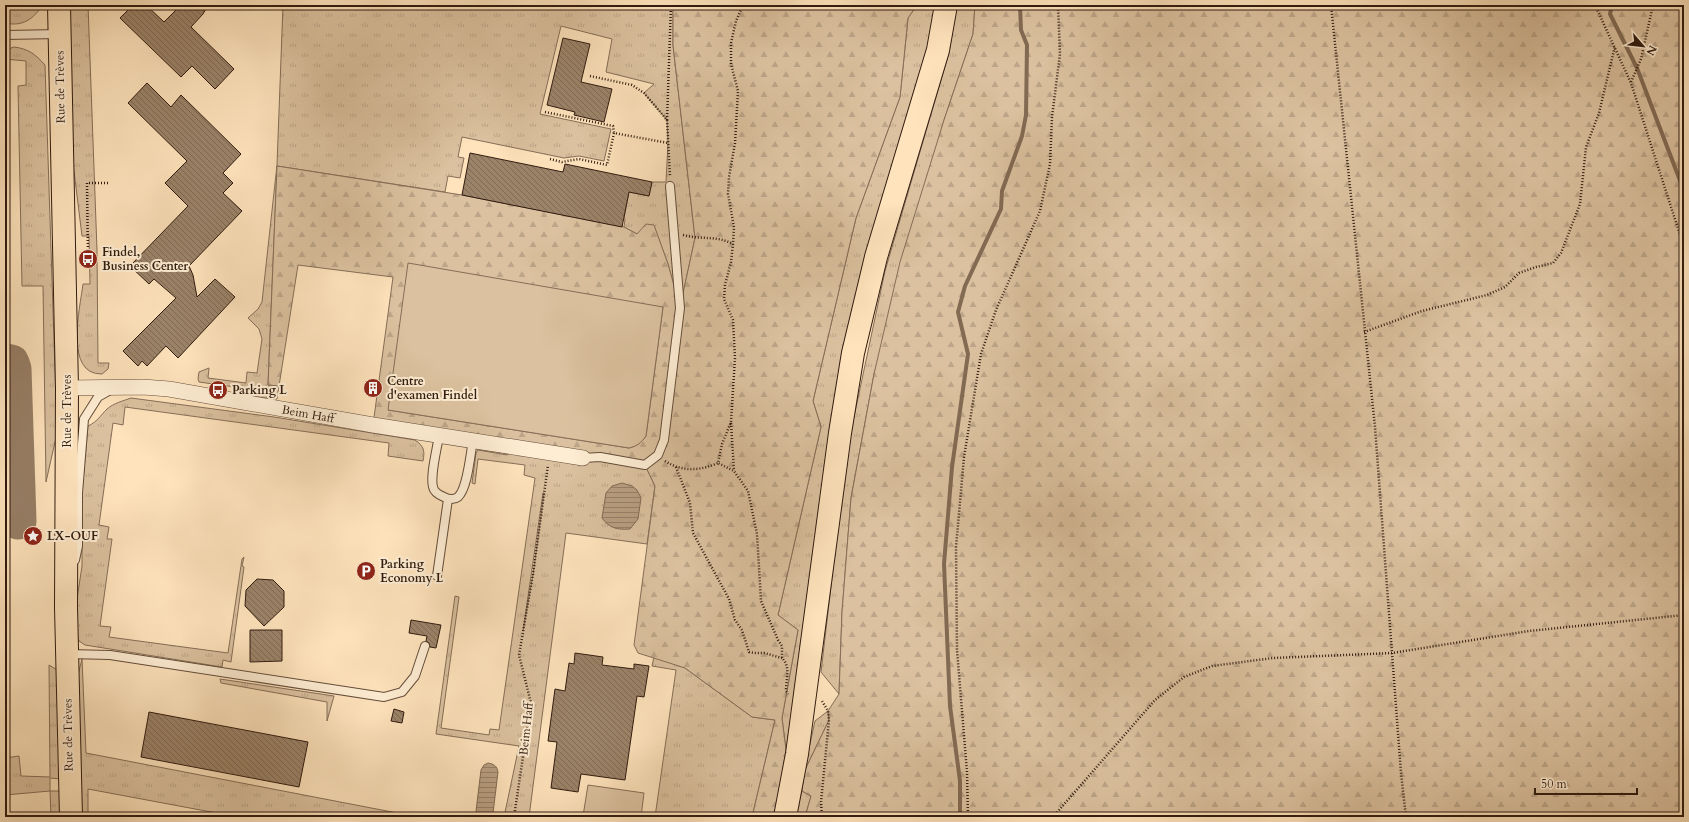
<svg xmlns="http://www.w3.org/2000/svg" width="1689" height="822" font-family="Cardo,serif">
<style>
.grass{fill:url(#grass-tufts);stroke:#866e57;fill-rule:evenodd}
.forest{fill:url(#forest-firs);stroke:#866e57;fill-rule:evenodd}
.green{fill:#dbc19f;stroke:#866e57}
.water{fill:url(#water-rules);stroke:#826a53}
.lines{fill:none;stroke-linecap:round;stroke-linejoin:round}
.stream{stroke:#826a53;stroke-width:4}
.taxiway{stroke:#977f66;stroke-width:37}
.building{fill:url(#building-back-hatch);stroke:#301b0f}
.lane-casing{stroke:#644d3a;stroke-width:10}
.street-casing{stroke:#644d3a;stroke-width:16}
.primary-casing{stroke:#301b0f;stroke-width:24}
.path{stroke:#301b0f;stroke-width:2.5;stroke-dasharray:1 2;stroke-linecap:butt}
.lane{stroke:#feedd3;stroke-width:8}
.street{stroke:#feedd3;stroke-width:15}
.primary{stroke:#fee3bc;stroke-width:22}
.labels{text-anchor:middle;stroke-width:4;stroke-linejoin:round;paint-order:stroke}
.street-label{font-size:12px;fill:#301b0f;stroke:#feedd3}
.poi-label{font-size:12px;font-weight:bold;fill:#301b0f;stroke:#feedd3;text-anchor:start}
</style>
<defs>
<pattern id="grass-tufts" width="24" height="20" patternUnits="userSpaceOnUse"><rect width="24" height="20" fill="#dbc19f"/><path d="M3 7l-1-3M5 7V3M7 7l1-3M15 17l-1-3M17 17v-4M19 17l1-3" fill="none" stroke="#bca588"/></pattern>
<pattern id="forest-firs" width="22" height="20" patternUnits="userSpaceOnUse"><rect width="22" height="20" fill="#dbc19f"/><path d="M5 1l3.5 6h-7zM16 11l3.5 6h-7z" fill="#bca588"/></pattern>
<pattern id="water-rules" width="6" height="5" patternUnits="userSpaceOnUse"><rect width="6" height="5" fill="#b89f81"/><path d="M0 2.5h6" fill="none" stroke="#968168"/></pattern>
<pattern id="building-back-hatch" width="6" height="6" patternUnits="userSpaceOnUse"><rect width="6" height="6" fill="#9b8369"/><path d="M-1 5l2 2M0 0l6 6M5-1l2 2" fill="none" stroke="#7f6a55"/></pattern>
</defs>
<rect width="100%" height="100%" fill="#fee3bc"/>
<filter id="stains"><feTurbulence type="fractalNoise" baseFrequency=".005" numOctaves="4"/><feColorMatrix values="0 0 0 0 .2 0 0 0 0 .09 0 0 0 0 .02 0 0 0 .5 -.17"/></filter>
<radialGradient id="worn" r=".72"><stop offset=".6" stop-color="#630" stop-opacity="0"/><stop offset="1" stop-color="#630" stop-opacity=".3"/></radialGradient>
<!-- grass -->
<g class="grass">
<path d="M5,5H43C33,19 23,27 5,23Z"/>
<path d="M67,5H88L97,250L98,363H109L108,369L102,374C64,375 80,308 83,284H90L89,236H82L69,131Z"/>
<polygon points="283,5 673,5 673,45 695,238 680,308 668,264 654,226 637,234 624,227 625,219 624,218 629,192 649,196 652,182 666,182 668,143 667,120 644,93 654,84 606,72 612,39 561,26 540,114 611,129 604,161 579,156 564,158 462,137 458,157 464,158 460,178 448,176 445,192 277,166 268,385 279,386 277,399 255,397 235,387 199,382 198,379 199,372 209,368 208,378 246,383 247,372 257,373 262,339 259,329 248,318 258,309 262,302 277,165"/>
<polygon points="917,5 937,5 918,91 862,276 788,754 777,807 786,750 782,718 798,630 778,615 821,427 813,401 856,218 900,97 908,18"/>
<polygon points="957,5 975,5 973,34 944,120 874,374 851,498 842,612 839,694 821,672 847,450 885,271 949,53"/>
<path d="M14,47C29,49 35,54 45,65L57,433L46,482L43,286H22L18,86L26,85V61L5,59V50Z"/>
<path d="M131,398L274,417L415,440C424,446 425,451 423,461L388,456L389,443L125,407L123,425L113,423L99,525L109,527L107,539H112L100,626L111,627L109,637L228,653L242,559L244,557L242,566L244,567L231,662L223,660L222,667L85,645L79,641L75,633L77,599L82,566V492L88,426C97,422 100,416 107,409C114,403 123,401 131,398Z"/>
<path d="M508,446L645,465L655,486L647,544L566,533L529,817H504L519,746L436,734L455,596L459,597L441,728L489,735L490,729L499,730L535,478L524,475L525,465L478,459L475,484L472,483L476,453L478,450L507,455ZM544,493L533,574L523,631L543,493Z"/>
<polygon points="654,657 685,668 752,717 775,720 752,817 655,817 676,670 652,666"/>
<polygon points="82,659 86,753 418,817 238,817 88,789 88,817 80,817 77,679"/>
<polygon points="49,665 59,671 61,779 50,778 50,791 62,791 64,817 51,817 50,791 5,795 5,758 19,756 21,776 50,777"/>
<polygon points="220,679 334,696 327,721 327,702 221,683"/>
<polygon points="828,711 829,720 804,772 815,721"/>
<polygon points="802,791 811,796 805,817 795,817"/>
</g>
<!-- forest -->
<g class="forest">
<path d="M673,5H917L908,18L900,97L856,218L813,401L821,427L778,615L798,630L782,718L786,750L775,817H752L775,720L752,717L685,668L638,653L634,645L655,486L645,465L373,425L393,277L298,265L279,386L268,385L277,166L462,195L624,227L637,234L646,224L654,225L668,264L680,307L695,238L673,45ZM663,307L646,436C641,443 637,446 629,448L388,410Z"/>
<polygon points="975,5 1684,5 1684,817 805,817 811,796 802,791 804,772 829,720 828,711 839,694 842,612 851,498 874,374 900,262 944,120 973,34"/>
</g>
<!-- green -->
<g class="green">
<path d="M408,263L663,307L646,436C641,443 637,446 629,448L388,410Z"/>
<polygon points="588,785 644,793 641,817 583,816"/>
</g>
<!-- water -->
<g class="water">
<path d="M622,483L632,486L637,490L641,498L638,519L630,529C617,530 609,528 602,518L606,493L612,486Z"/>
<path d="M488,763C494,764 497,766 498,772L493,813L491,817H478L476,811L481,770L484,765Z"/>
</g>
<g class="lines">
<!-- stream -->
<g class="stream">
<polyline points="1612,5 1610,14 1637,68 1684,191"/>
<polyline points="960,817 960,781 950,706 944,564 952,467 968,354 958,312 965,286 1001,209 1002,191 1022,136 1026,115 1027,45 1021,30 1020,5"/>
</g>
<!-- taxiway -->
<polyline class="taxiway" points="5,362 11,363 13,369 18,521"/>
</g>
<!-- building -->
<g class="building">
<polygon points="133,5 146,5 164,22 181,5 208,5 203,14 191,27 234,69 215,89 192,66 181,77 120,18"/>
<polygon points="563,38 590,44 581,82 612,89 604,122 574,115 575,112 547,105"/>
<polygon points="147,83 171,107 181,95 241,154 223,173 233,183 223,193 242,211 189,266 193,275 197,297 215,279 235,297 178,358 166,346 147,366 142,361 138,366 123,351 176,298 154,279 149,284 130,266 188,206 165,183 187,161 128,103"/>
<polygon points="470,153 563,172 565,164 652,182 649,196 629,192 622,227 462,195"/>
<polygon points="257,579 273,580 284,591 284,607 264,626 245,606 246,590"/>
<polygon points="411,620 441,625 436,648 430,647 429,643 426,641 427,636 409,633"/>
<polygon points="250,630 282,630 282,661 250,662"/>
<polygon points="575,653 603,657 602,665 634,669 634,664 649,666 644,697 637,696 625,780 581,774 578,792 551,788 557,742 548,741 555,689 565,691 569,663 574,664"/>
<polygon points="394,709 404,712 402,723 391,721"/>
<polygon points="149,712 308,742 299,787 141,757"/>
</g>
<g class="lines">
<defs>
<g id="lane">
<polyline points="5,35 59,34"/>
<path d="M439,435C437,450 430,474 433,487C434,492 439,495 444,497C448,499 454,500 458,497C468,488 470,454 473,441"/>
<polyline points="583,458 600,457 645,465 658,455 664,440 680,308 670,186"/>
<polyline points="75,560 78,546 78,493 84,419 98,397 112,389"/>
<polyline points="437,576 448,499"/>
<polyline points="68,654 110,655 384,697 402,692 415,676 425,646"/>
</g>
<polyline id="street" points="67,388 143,387 169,389 373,425 583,458"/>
<g id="primary">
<polyline points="59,5 67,388 66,607 71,817"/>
<polyline points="785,817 797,754 840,433 853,353 876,257 938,50 946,5"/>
</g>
</defs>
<!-- lane casing -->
<use href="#lane" class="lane-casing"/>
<!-- street casing -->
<use href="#street" class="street-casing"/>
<!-- primary casing -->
<use href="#primary" class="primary-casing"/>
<!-- path -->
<g class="path">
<path d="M743,5L736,21L731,43V64L738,91L735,143L729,177L728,194L734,227L733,244L731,262L725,285L724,299L733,320L735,358L731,422L722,444L718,463L734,471L748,491L757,534L761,601L778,640L782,646V658C791,667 786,679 786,691L788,694"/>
<polyline points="1331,5 1375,427 1401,773 1406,817"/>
<polyline points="1595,5 1631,83 1684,247"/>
<polyline points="590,76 632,85 644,93 667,120 670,177"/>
<polyline points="1631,82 1641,59 1653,5"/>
<polyline points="545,112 613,126 614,133"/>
<polyline points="667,120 671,5"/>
<polyline points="550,159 562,162 579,159 607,165 614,133 668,143"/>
<path d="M683,235C701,240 716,235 733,244"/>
<polyline points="88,259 87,183 110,183"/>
<polyline points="1364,332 1422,311 1487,295 1505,287 1519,273 1536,267 1553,263 1561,253 1580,204 1586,147 1599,113 1615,46"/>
<polyline points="731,423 734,471"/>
<path d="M665,461C682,472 700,471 718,463"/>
<polyline points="676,467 690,503 693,533 729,599 735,620 742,630 749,652 754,653 764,653 782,658"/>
<polyline points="514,817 531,703 519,655 533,574 548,465"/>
<polyline points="822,817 821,802 829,720 828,711 822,701"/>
<polyline points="968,817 967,772 957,650 956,547 964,457 981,354 996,310 1040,211 1050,164 1052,117 1060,54 1058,5"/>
<polyline points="1053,817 1155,700 1184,677 1212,666 1273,658 1392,653 1529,631 1684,615"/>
</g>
<!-- lane -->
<use href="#lane" class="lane"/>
<!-- street -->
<use href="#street" class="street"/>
<!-- primary -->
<use href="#primary" class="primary"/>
</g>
<!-- icons -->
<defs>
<symbol id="bus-disc" viewBox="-11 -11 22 22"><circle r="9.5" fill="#8f2418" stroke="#feedd3"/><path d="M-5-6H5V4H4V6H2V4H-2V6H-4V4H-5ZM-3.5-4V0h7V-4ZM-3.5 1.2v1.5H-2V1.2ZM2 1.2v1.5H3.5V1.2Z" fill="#fff"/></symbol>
<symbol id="building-disc" viewBox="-11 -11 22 22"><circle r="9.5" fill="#8f2418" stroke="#feedd3"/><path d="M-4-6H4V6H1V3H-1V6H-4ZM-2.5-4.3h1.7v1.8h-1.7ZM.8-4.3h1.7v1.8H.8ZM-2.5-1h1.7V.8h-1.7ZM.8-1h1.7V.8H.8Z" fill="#fff"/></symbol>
<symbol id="sight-disc" viewBox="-11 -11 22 22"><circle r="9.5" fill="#8f2418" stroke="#feedd3"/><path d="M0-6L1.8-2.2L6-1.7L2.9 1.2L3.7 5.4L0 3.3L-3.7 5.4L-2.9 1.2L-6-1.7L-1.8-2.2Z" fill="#fff"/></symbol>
<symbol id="parking-disc" viewBox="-11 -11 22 22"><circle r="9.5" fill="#8f2418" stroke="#feedd3"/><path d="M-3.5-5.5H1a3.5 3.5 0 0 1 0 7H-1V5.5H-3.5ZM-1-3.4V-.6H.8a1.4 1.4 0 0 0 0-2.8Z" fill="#fff"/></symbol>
</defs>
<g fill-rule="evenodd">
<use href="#bus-disc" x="77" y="248" width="22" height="22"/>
<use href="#building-disc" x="362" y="377" width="22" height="22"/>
<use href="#bus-disc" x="207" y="379" width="22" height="22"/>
<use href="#sight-disc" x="22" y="525" width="22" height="22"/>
<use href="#parking-disc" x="355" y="560" width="22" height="22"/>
</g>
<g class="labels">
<!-- street labels -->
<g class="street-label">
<text transform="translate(60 87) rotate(-91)" y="4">Rue de Trèves</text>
<text transform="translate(67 411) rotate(-90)" y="4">Rue de Trèves</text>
<text transform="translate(308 414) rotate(10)" y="4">Beim Haff</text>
<text transform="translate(526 729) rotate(-84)" y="4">Beim Haff</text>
<text transform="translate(68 735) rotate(-91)" y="4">Rue de Trèves</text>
</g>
<!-- poi labels -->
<g class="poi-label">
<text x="102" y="256">Findel,<tspan x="102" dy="14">Business Center</tspan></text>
<text x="387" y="385">Centre<tspan x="387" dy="14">d'examen Findel</tspan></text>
<text x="232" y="394">Parking L</text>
<text x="47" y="540">LX-OUF</text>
<text x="380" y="568">Parking<tspan x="380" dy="14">Economy L</tspan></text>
</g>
</g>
<!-- margin -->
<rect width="1689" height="822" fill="none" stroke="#fee3bc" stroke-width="20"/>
<rect x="6" y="6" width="1677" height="810" fill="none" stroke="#301b0f" stroke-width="2"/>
<rect x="10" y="10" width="1669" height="802" fill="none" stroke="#301b0f"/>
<!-- north arrow -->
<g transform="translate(1643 46) rotate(118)" stroke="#feedd3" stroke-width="3" paint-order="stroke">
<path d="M0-3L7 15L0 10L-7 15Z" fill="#301b0f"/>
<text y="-6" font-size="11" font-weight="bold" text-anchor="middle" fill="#301b0f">N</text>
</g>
<!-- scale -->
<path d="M1535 788v6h102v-6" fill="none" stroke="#301b0f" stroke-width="2"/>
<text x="1541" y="788" font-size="12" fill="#301b0f" stroke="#feedd3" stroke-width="3" paint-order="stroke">50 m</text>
<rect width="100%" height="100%" filter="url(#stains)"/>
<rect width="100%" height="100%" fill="url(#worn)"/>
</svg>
